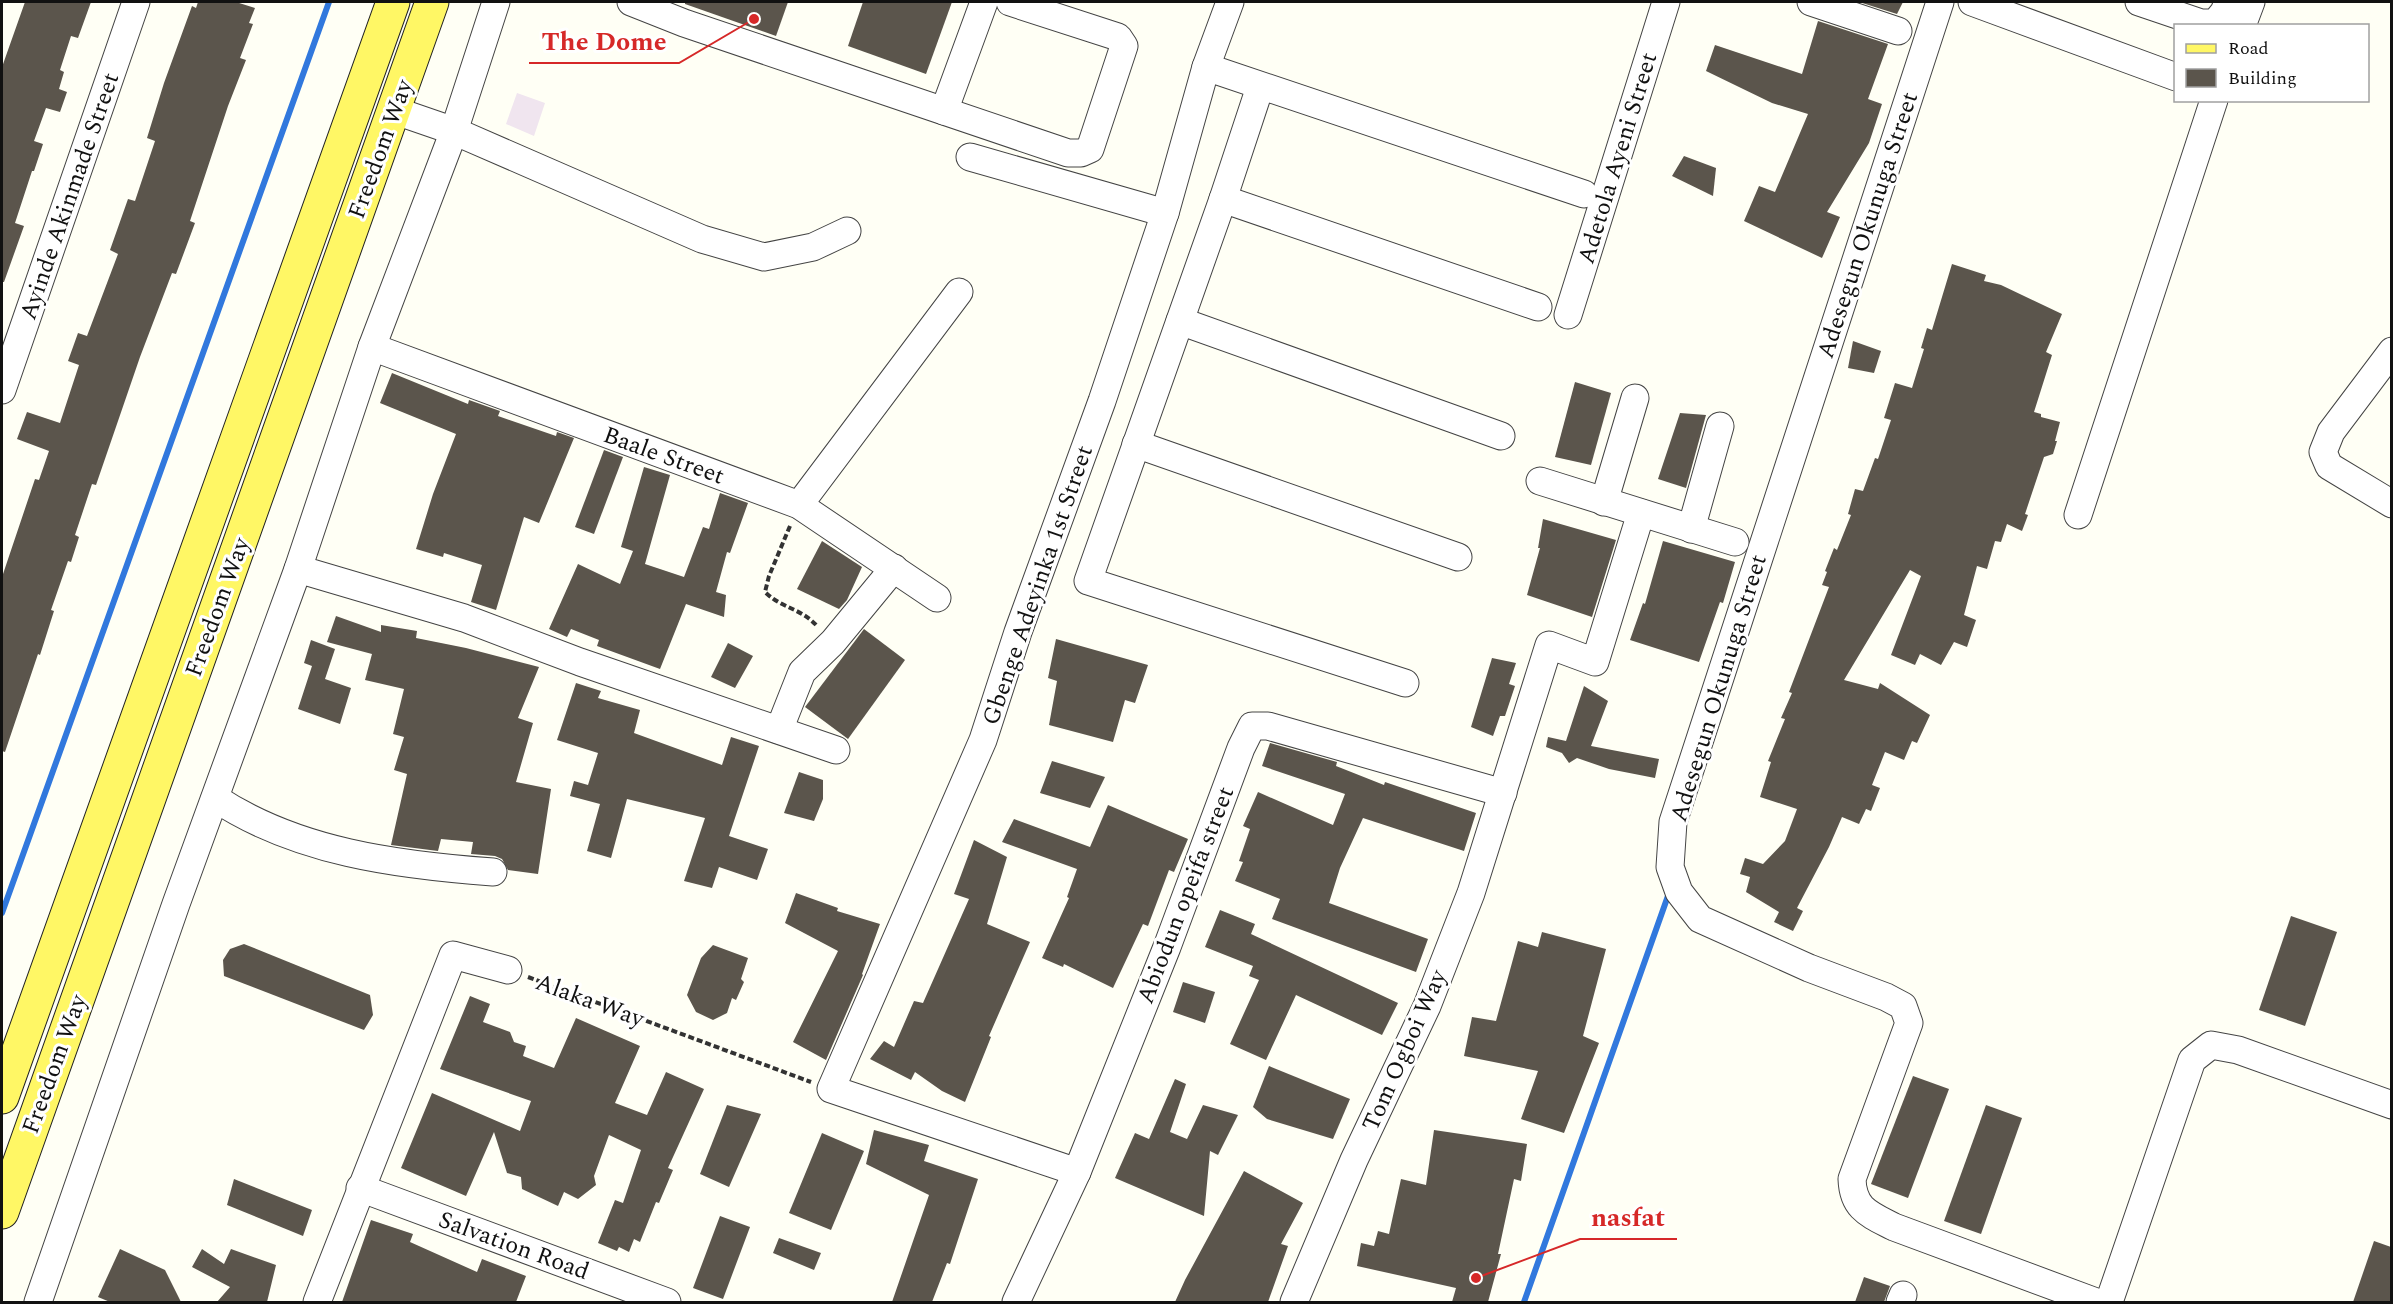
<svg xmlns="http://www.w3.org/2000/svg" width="2393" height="1304" font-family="Spectral,serif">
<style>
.industrial{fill:#f0e5ef}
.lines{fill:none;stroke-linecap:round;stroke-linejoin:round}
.stream{stroke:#3178dd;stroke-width:6}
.building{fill:#5b554c}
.minor-casing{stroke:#444;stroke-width:29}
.major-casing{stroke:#222;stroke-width:35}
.path{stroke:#333;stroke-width:4;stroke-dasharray:6 3;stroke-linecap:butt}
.minor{stroke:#fff;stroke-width:27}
.major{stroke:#fff765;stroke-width:33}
.labels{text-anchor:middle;stroke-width:6;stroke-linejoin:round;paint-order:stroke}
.street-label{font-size:24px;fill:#111;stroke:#fff}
.leader{fill:none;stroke:#d62828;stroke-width:2}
.callout-dot{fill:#d62828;stroke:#fff;stroke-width:2}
.callout-label{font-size:26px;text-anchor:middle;font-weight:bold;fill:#d62828;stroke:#fff;stroke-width:6;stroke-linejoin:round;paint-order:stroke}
</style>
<rect width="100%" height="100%" fill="#fffff5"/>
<!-- industrial -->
<polygon class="industrial" points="517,93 545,103 534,136 506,124"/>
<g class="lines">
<!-- stream -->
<g class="stream">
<polyline points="2,913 329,2"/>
<polyline points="1524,1302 1669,893"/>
</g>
</g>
<!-- building -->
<g class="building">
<polygon points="25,2 91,2 78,38 71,36 60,70 64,72 59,89 67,92 60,112 46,108 34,141 43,144 34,171 32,171 15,223 24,226 4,282 2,282 2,67"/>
<polygon points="198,2 236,2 255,8 249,23 253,24 240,58 246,60 228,106 190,221 195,223 176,274 172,273 140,357 96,485 92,484 75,535 79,537 71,562 68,561 51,610 54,611 40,655 38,654 5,752 2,751 2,577 35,479 39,480 49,451 17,439 27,412 60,423 79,365 68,361 78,333 87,336 118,254 110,250 128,199 135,201 155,141 147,138 164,83 192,6 196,8"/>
<polygon points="685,2 788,2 776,36 685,4"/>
<polygon points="863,2 952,2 926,74 848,46"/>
<polygon points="1859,2 1903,2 1897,14"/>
<polygon points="1818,21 1888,44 1868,99 1882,104 1869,143 1827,212 1840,217 1822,258 1744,221 1759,186 1775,192 1808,114 1772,103 1706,71 1715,45 1802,74"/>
<polygon points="1684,156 1716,168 1713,196 1672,176"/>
<polygon points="1952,264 1986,275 1984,281 2001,285 2062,314 2046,352 2052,355 2034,412 2041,414 2041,417 2060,422 2055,441 2057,441 2053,454 2044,457 2025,514 2028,515 2022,531 2007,524 2001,542 1995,541 1987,569 1977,566 1964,615 1976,620 1967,647 1954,642 1941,665 1920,654 1915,665 1891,655 1921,576 1910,570 1844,680 1878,689 1880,683 1930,715 1917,743 1912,741 1904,760 1885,752 1872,785 1880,788 1871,811 1866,809 1859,824 1842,817 1829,847 1797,908 1803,911 1793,931 1774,922 1779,912 1746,892 1750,877 1740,874 1745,858 1763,864 1785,841 1797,809 1760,797 1771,762 1768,761 1785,719 1781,718 1792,693 1789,692 1829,587 1822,585 1827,572 1825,571 1834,548 1837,550 1851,515 1848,514 1855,489 1863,491 1875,458 1878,459 1891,420 1884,418 1895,383 1912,388 1924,349 1921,348 1927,328 1932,330"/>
<polygon points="1853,341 1881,351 1874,373 1848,368"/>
<polygon points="392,373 468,404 469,400 500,411 498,416 556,436 557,432 574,438 539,523 524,517 496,610 471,602 482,565 444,553 443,557 416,549 433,494 456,434 380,403"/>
<polygon points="1575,382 1611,393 1591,465 1555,457"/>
<polygon points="1680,413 1706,415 1686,488 1658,479"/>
<polygon points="604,450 623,457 594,534 575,527"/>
<polygon points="644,467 670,475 645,564 684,577 703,527 709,529 720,493 748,503 730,553 727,552 716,592 726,595 724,617 686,604 660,669 597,646 599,640 571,629 567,637 549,629 578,564 620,584 633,551 621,547"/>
<polygon points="1543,519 1616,540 1592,617 1527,595 1540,548 1538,548"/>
<polygon points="822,541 862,567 847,600 839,609 797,589"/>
<polygon points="1663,541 1735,562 1723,603 1720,602 1699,662 1630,640 1643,603 1645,604"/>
<polygon points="336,616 381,632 381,625 417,631 416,638 466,648 539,667 518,718 533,723 516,782 551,789 538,874 508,870 502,859 495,856 471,854 473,842 441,839 438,851 391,845 407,774 394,770 404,737 393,734 404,689 365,680 372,654 327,642"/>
<polygon points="864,629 905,660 848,739 805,707"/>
<polygon points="1056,639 1148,665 1135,703 1125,700 1113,742 1049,725 1057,681 1048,678"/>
<polygon points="311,640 335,649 325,679 351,688 340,724 298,709 312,666 304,663"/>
<polygon points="728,643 753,656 735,688 711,677"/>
<polygon points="1492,658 1516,663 1509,684 1515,686 1505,716 1500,716 1493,736 1471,727"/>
<polygon points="576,683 601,691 598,698 640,710 634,733 722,765 731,737 759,746 729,836 768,849 757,880 719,867 712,888 684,881 705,818 627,799 611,858 587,851 600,804 570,796 574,781 588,785 598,753 557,740"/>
<polygon points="1584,686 1608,701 1591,746 1659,759 1655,778 1609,769 1577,758 1569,763 1562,753 1546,747 1548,737 1566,741"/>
<polygon points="1270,743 1337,762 1336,766 1384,785 1385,782 1476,813 1464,851 1363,818 1340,868 1329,903 1428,939 1416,972 1272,919 1280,899 1235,881 1243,862 1239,861 1250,829 1243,826 1258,792 1333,825 1345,794 1262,766"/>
<polygon points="1052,761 1105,777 1090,808 1040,793"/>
<polygon points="799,772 823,780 823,799 814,821 784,813"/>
<polygon points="1108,805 1188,839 1174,872 1169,870 1148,926 1143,924 1113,988 1064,964 1063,967 1042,958 1069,898 1067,897 1077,869 1002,842 1014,819 1090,847"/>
<polygon points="974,840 1007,857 987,924 1030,942 989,1036 991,1037 965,1102 942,1091 915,1072 911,1080 870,1059 884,1041 894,1047 914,1001 923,1003 969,899 954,894"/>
<polygon points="796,893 838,908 837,911 880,924 862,974 863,975 826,1060 793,1042 838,951 785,923"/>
<polygon points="1220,910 1255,924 1251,934 1398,1003 1382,1035 1296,995 1266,1060 1230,1044 1259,980 1249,976 1253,966 1205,947"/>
<polygon points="2291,916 2337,932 2305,1026 2259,1010"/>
<polygon points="1542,932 1606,949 1583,1036 1599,1043 1564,1133 1521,1119 1538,1071 1464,1056 1472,1017 1496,1021 1518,941 1538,947"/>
<polygon points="244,944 370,995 373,1015 364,1030 224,976 223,960 230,949"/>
<polygon points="713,945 748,958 741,979 744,982 736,1000 732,998 727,1013 713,1020 696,1012 687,995 701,958"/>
<polygon points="1183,982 1215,992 1205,1023 1173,1012"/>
<polygon points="470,996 490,1004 483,1022 510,1032 514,1042 526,1046 523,1056 554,1068 576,1018 640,1046 615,1103 647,1115 666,1072 704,1089 668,1168 673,1170 659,1203 656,1202 640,1242 634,1239 629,1252 619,1247 617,1251 598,1243 615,1200 623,1203 641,1150 609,1135 594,1176 596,1185 578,1199 564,1192 558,1206 522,1189 521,1177 507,1173 494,1132 466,1196 401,1168 432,1093 520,1131 531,1101 440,1069"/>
<polygon points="1269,1066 1350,1099 1333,1139 1267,1119 1253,1107"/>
<polygon points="1913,1076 1949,1089 1908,1198 1871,1184"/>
<polygon points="1175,1079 1186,1084 1170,1132 1187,1139 1203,1105 1238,1115 1218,1155 1210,1151 1204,1216 1115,1178 1135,1133 1149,1139"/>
<polygon points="727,1105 761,1114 729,1187 700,1174"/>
<polygon points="1986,1105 2022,1118 1981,1234 1944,1221"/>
<polygon points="874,1130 929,1145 924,1161 978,1179 950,1264 947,1263 932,1302 892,1302 929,1195 866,1164"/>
<polygon points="1434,1130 1527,1144 1521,1181 1514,1179 1498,1254 1501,1254 1488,1302 1452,1302 1456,1288 1357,1266 1361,1243 1374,1246 1378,1231 1389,1234 1401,1179 1426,1185"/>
<polygon points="822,1133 864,1151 831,1230 789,1213"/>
<polygon points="1244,1171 1303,1203 1281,1244 1288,1246 1268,1302 1175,1302 1185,1280"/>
<polygon points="234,1179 312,1210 303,1236 227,1205"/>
<polygon points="720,1216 750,1227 723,1299 693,1288"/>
<polygon points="371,1220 413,1234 410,1242 477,1272 482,1259 526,1276 516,1302 342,1302"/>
<polygon points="779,1238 821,1253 814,1270 773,1253"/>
<polygon points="2374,1241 2391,1247 2391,1302 2353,1302"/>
<polygon points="120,1249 165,1270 181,1302 110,1302 98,1297"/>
<polygon points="202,1249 224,1264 231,1249 276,1265 267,1302 217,1302 230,1287 192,1267"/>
<polygon points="1864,1277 1890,1286 1884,1302 1855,1302"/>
</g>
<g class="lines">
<defs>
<g id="minor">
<polyline points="631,2 684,23 1068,153 1081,153 1090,149 1124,46 1118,37 1010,2"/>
<polyline points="1230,2 1206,67 1584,194"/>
<polyline points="1811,2 1898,31"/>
<path d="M1940,2L1673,822L1670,867L1679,892L1700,919L1809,968L1886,997L1903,1006L1909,1023L1852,1179C1853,1209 1869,1214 1894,1227L2096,1302"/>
<polyline points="1972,2 2176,77"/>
<polyline points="2139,2 2201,23 2215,23 2224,12 2228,2"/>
<polyline points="2242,26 2251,2"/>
<polyline points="1260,87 1223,199 1088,581 1405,683"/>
<polyline points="393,110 454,131 702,239 764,257 813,247 847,231"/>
<polyline points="944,111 984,2"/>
<polyline points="970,157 1165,213"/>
<polyline points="1223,199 1538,307"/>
<polyline points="1568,315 1666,2"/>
<polyline points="1180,321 1501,436"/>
<polyline points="372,347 799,505 937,598"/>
<polyline points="2392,351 2331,432 2323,452 2329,466 2392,504"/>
<polyline points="2,390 136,2"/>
<polyline points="1136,444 1458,557"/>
<polyline points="1540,481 1735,542"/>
<polyline points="1604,502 1635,398"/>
<polyline points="799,505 959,292"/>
<polyline points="2078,515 2214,100"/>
<polyline points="1691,529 1720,426"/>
<polyline points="298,569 464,618 580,662 836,750"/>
<polyline points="779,730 802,672 833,642 894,568"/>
<path d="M215,798C296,852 397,865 493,872"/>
<polyline points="1077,1172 831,1089 983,740 1018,632 1102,401 1165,213 1206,67"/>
<polyline points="360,1188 667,1302"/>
<polyline points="38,1302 176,904 298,569 372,347 454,131 496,2"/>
<polyline points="317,1302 453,955 508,970"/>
<polyline points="1016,1302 1077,1172 1167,947 1241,748 1252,726 1268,726 1503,793"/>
<polyline points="1294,1302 1354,1160 1427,1006 1471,893 1549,645 1595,662 1641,513"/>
<polyline points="1900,1302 1903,1295"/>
<polyline points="2109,1302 2192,1060 2211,1045 2238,1050 2392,1105"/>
</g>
<g id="major">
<polyline points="2,1097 393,2"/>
<polyline points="2,1212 432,2"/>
</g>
</defs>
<!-- minor casing -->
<use href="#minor" class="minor-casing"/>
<!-- major casing -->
<use href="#major" class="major-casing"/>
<!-- path -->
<g class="path">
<path d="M790,526L769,576L765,592C784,610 800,607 818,627"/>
<polyline points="528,977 811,1082"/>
</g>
<!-- minor -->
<use href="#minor" class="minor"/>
<!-- major -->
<use href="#major" class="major"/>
</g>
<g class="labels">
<!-- street labels -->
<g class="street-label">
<text transform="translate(380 149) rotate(-70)" y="8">Freedom Way</text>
<text transform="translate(1617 158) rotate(-73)" y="8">Adetola Ayeni Street</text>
<text transform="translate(69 196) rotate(-71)" y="8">Ayinde Akinmade Street</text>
<text transform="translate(1867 225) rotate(-72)" y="8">Adesegun Okunuga Street</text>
<text transform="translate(664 455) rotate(20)" y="8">Baale Street</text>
<text transform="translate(1037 585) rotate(-71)" y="8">Gbenge Adeyinka 1st Street</text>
<text transform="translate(217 607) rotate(-70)" y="8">Freedom Way</text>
<text transform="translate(1718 688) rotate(-73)" y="8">Adesegun Okunuga Street</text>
<text transform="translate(1185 895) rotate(-69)" y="8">Abiodun opeifa street</text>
<text transform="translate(590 1000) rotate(20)" y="8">Alaka Way</text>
<text transform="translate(1404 1050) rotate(-66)" y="8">Tom Ogboi Way</text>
<text transform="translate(54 1064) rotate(-70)" y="8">Freedom Way</text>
<text transform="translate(514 1245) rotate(20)" y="8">Salvation Road</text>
</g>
</g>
<!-- callouts -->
<path class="leader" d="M754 19L679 63H529M1476 1278L1580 1239H1677"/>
<g class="callout-dot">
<circle cx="754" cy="19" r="6"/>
<circle cx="1476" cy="1278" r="6"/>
</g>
<g class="callout-label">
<text x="604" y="50">The Dome</text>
<text x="1628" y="1226">nasfat</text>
</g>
<!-- border -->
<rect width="2393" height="1304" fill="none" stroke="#111111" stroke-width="6"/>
<!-- legend -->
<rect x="2174" y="24" width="195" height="78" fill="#ffffff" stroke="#a0a0a0" stroke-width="1.5"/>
<rect x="2186" y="44" width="30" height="9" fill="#fff765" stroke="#a0a0a0" stroke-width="1.5"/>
<text x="2228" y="54" font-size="18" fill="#111111">Road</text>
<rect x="2186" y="69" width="30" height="18" fill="#5b554c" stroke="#a0a0a0" stroke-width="1.5"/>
<text x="2228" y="84" font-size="18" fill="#111111">Building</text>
</svg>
